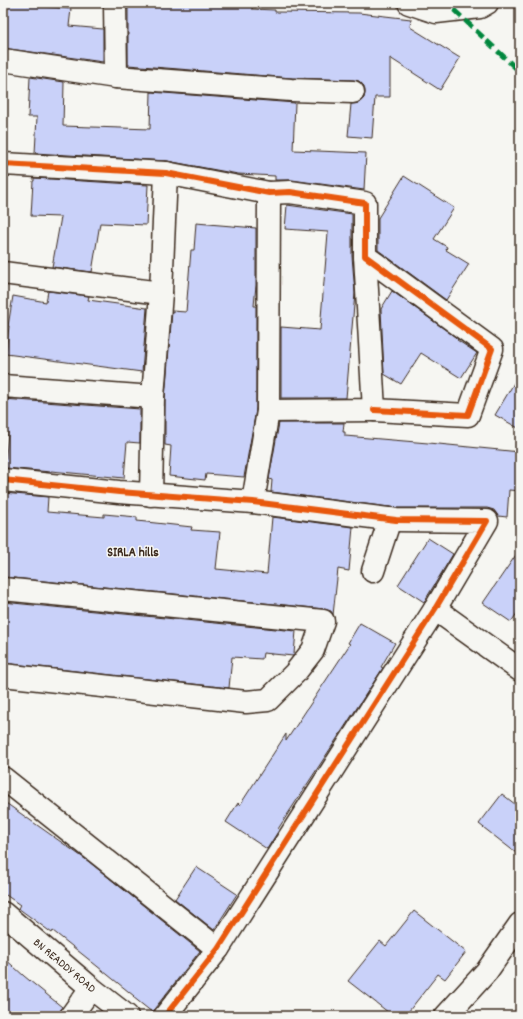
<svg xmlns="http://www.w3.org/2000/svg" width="523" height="1019" font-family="Dekko,sans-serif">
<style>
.building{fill:#c9d1f9;stroke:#3b2a1e}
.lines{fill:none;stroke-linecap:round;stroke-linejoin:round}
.street-casing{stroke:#3b2a1e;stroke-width:25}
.secondary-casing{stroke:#3b2a1e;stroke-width:25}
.street{stroke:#f6f6f2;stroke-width:22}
.secondary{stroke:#f6f6f2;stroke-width:22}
.quiet{stroke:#00873e;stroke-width:5;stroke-dasharray:10 5;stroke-linecap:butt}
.cycleway-casing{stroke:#f6f6f2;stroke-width:8}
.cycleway{stroke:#e8590c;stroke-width:6}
.labels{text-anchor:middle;stroke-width:3;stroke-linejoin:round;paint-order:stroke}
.street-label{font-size:12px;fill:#3b2a1e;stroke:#f6f6f2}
.neighbourhood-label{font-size:13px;font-weight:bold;fill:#3b2a1e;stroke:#f6f6f2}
</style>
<rect width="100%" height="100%" fill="#f6f6f2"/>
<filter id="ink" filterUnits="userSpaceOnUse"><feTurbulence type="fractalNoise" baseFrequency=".025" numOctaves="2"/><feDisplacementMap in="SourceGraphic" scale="8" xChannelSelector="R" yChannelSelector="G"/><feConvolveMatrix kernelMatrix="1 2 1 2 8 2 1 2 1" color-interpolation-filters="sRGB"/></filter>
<g filter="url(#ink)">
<!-- building -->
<g class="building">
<polygon points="3,3 12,3 71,9 69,26 103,29 103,62 3,48"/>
<polygon points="128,3 229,3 229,6 252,6 252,9 275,10 275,12 359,13 411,19 410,27 460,58 440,90 390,58 390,97 375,97 372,138 348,136 351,104 359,103 364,98 365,93 364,86 359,81 353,80 292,78 128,65"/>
<polygon points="30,77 64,82 63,126 150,129 151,92 295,103 293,150 366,153 364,190 292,180 275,180 275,176 238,174 167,161 35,153 37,117 28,117"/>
<polygon points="404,176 454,208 434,239 447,247 446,250 469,264 446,300 378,250 378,218"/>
<polygon points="34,178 148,185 146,225 100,223 92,272 52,267 61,217 31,216 33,181 34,181"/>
<polygon points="287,205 352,214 352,256 355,293 346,398 281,398 281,327 320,330 328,233 328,232 285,229"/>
<polygon points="196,223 256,228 256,285 254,306 256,306 256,410 244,477 206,474 205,480 169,476 171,446 165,445 165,398 172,311 186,312 191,250 194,250"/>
<polygon points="48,291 89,296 88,300 147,308 142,372 6,354 9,326 8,326 13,296 46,302"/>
<polygon points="392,291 458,339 457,340 477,353 461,378 421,353 401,384 384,374 381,309"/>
<polygon points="520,373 520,429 495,415"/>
<polygon points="3,399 140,409 140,443 127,442 124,478 51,471 51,472 5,468 8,432 3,431"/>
<polygon points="279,423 344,423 343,432 345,432 345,436 428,443 520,452 520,491 509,490 507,517 498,516 494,510 487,508 397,508 271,492 272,480 269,479"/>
<polygon points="3,493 48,497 47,512 104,517 104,514 137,517 137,521 192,527 191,530 220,532 216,569 267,574 272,517 353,527 349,571 338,569 333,615 331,611 324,609 3,577"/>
<polygon points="428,538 453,554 424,602 398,585"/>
<polygon points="520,549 520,609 511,622 483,603"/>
<polygon points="3,602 296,631 294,654 293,656 263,653 262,659 232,657 229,688 3,663"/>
<polygon points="360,623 395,643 381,667 383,668 278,829 279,830 267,849 226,822 238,803 240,805 286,734 286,741 350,644 348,643"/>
<polygon points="502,794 520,808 520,856 479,824"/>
<polygon points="3,801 88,861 200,951 155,1008 153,1013 133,997 134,996 87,958 53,931 52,933 18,908 20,905 3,893"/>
<polygon points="196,867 237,894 214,930 175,899"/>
<polygon points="414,911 466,952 445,979 438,974 405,1016 393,1016 348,981 380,941 386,946"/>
<polygon points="3,957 24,976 62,1007 59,1016 3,1016"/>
</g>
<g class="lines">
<defs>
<g id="street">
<polyline points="115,3 116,77"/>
<polyline points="409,3 436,12 480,7 487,3"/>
<polyline points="3,60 116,77 291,90 353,92"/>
<polyline points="3,164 166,173 269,193 290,192 365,203 365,256 492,349 468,415 374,410"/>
<polyline points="3,273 161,293"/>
<polyline points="3,386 153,397 161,293 166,173"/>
<polyline points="268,411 374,410 365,256"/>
<polyline points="3,480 119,492 253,502 396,520 487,521 435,609 218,949 165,1016"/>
<polyline points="151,495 153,397"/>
<polyline points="253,502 268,411 269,193"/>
<polyline points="373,571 390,519"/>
<polyline points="3,589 323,621 313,650 295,673 268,700 246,702 3,675"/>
<polyline points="435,609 520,670"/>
<polyline points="3,778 218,949"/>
<polyline points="71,1016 91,988"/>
<polyline points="446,1016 487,971 520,924"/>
</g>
<polyline id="secondary" points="3,913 91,988 127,1016"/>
</defs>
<!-- street casing -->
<use href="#street" class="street-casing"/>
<!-- secondary casing -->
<use href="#secondary" class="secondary-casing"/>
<!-- street -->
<use href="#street" class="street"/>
<!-- secondary -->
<use href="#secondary" class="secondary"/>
<!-- quiet -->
<polyline class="quiet" points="454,10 520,72"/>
<defs>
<g id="cycleway">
<polyline points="3,164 166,173 269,193 290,192 365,203 365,256 492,349 468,415 374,410"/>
<polyline points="3,480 119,492 253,502 396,520 487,521 435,609 218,949 165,1016"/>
</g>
</defs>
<!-- cycleway casing -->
<use href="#cycleway" class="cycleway-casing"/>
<!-- cycleway -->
<use href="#cycleway" class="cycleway"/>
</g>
</g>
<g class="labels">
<!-- street labels -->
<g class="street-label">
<text transform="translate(65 965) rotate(40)" y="4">BN READDY ROAD</text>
</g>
<!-- neighbourhood labels -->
<g class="neighbourhood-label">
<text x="133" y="556">SIRLA hills</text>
</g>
</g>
<!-- margin -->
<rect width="523" height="1019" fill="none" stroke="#f6f6f2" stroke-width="16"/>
<rect x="8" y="8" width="507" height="1003" fill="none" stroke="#3b2a1e" stroke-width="1.5" filter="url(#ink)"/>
</svg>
